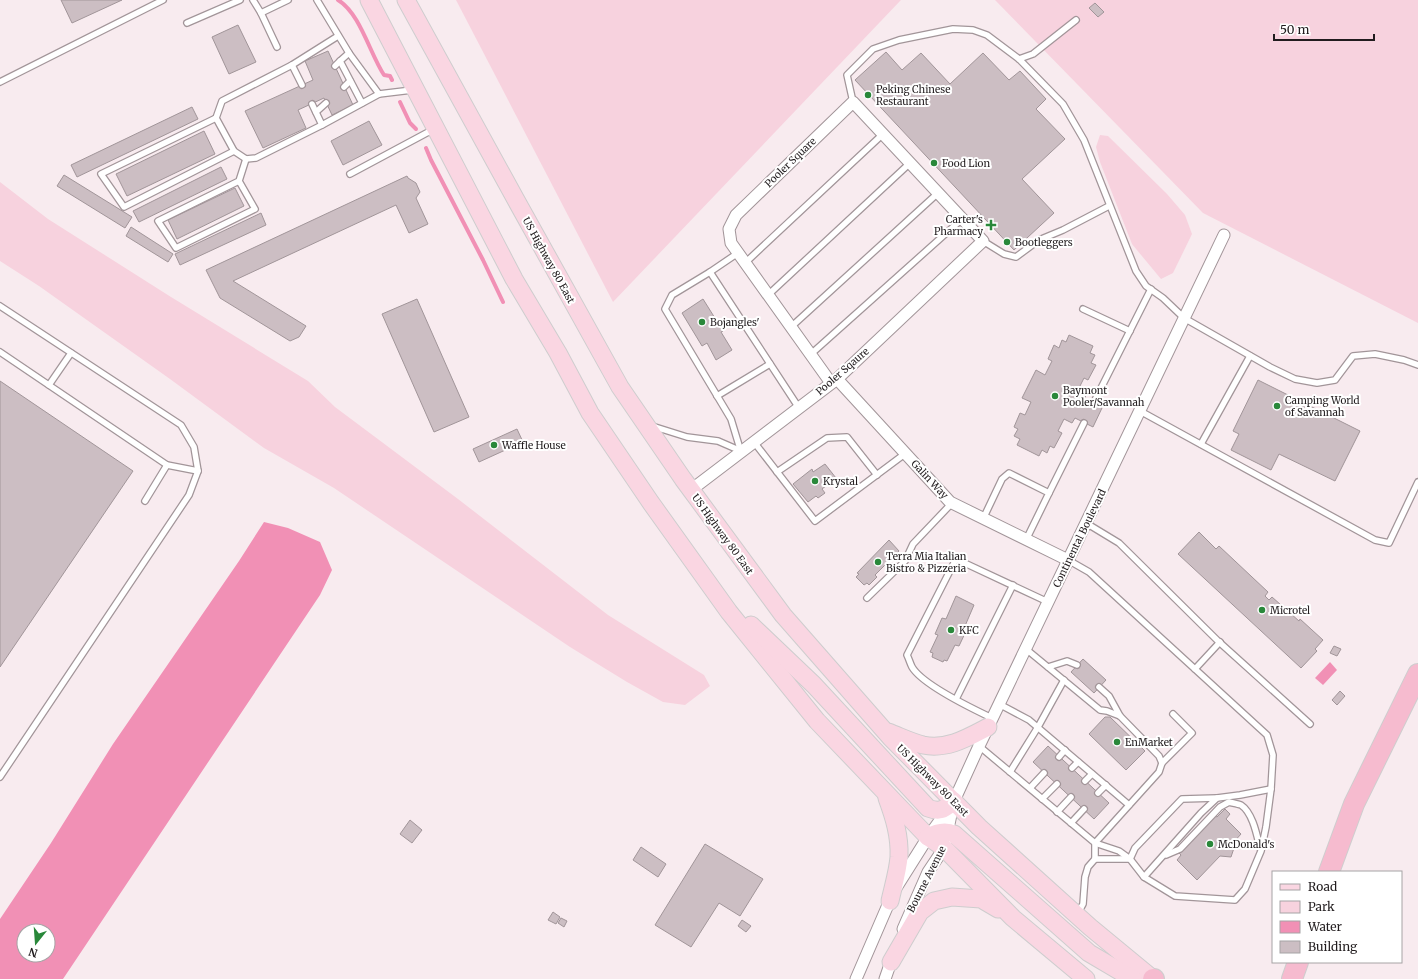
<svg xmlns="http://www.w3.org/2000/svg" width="1418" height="979" font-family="Merriweather,serif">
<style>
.green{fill:#f7d2de}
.water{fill:#f190b5;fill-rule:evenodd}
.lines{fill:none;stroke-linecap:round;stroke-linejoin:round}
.stream{stroke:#f190b5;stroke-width:4}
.building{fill:#ccbec3;stroke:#a19599}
.lane-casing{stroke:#a29599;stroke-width:8}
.street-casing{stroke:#a29599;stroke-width:13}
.primary-casing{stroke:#cecdce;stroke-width:19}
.highway-casing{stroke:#cecdce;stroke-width:22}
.lane{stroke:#fff;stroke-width:5.5}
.street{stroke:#fff;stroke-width:11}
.primary{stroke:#fad6e2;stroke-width:17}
.highway{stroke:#f6bbcf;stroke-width:20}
.poi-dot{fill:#29883a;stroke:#fff;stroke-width:1.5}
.labels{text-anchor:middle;stroke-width:4;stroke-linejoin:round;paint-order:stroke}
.poi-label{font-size:10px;fill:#211c1e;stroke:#fff;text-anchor:start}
.street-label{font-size:10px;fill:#211c1e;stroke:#fff}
</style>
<rect width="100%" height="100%" fill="#f8ebef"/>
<!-- green -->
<g class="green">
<polygon points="456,0 901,0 613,302"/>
<polygon points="995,0 1418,0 1418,323 1203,213"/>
<polygon points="1100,135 1108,136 1167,194 1185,215 1192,234 1173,273 1161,279 1132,244 1100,162 1096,147"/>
<polygon points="0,182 48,219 171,297 308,381 335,407 458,499 608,615 704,675 710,686 685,705 663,702 627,682 570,647 334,488 264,448 170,379 39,286 0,261"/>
</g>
<!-- water -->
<g class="water">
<path d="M264,522L288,528L320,542L332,570L320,595L63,979H0V919L51,843L113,744L239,561ZM24,931H48V955H24Z"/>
<polygon points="1330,662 1337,670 1323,685 1315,678"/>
</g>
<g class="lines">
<!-- stream -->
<g class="stream">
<path d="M338,0C360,13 370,54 384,75L390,76L392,80"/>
<polyline points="400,102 410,123 416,129"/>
<polyline points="426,148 431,160 483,260 503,302"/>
</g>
</g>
<!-- building -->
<g class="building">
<polygon points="61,0 122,0 72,23"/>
<polygon points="1095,3 1104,12 1098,17 1089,8"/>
<polygon points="238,25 256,62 229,74 212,37"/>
<polygon points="328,51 353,105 332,115 324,98 298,110 306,128 263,148 245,111 313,80 305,61"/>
<polygon points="886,52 902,70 921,53 950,84 983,53 1009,80 1020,71 1046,99 1036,109 1065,139 1022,179 1054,213 1014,250 855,80"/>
<polygon points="192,107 198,119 77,177 71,165"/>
<polygon points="369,121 382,145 343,165 331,141"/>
<polygon points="204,131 215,154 127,196 116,174"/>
<polygon points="221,167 227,179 139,222 133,211"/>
<polygon points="64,175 132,217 125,228 57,186"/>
<polygon points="407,176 408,178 416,183 420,192 416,198 428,224 409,233 396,205 233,281 306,326 299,337 290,341 220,298 206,270"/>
<polygon points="235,188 244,206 177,239 168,220"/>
<polygon points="261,213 266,225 180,265 175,254"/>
<polygon points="131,227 173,254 168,262 126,236"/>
<polygon points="417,299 469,417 434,432 382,314"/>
<polygon points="703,299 723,331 721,332 732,350 716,360 707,343 702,346 682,313"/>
<polygon points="1069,335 1093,346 1090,353 1095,355 1091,363 1096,365 1088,380 1084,378 1078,390 1087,394 1084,399 1102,408 1093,427 1075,418 1072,423 1064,419 1058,431 1062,433 1054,448 1050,446 1047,453 1042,450 1039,456 1017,445 1020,439 1014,436 1018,429 1014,427 1020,413 1025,415 1031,402 1022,398 1036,370 1045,375 1052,361 1048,359 1054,345 1059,348 1062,340 1066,342"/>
<polygon points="1258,380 1360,431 1335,481 1279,454 1271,470 1231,450 1239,434 1233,431"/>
<polygon points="0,381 133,471 0,667"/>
<polygon points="517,429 523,442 479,462 473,449"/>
<polygon points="825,464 836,478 822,489 825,493 818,498 816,496 808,502 793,484 812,469 813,472"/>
<polygon points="1199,532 1216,549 1219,546 1268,592 1265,596 1269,600 1272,597 1299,621 1300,619 1323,640 1315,649 1317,651 1301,668 1178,554"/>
<polygon points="889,540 899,551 875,575 877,577 869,585 867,583 864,585 856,577 859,574 857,573"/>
<polygon points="956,596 974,605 965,626 968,627 959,646 955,645 947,661 944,660 943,662 932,657 933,653 930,652 938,635 935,634 942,618 946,619"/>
<polygon points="1334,646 1341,649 1337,656 1330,653"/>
<polygon points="1083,659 1106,680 1094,693 1071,672"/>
<polygon points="1340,691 1345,696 1337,705 1332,700"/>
<polygon points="1105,717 1110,717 1145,751 1126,770 1089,734"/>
<polygon points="1048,746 1109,803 1094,819 1033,762"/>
<polygon points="1225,809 1230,814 1226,819 1241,834 1233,843 1235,845 1231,857 1220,856 1197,880 1177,860 1181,855 1178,852 1215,816 1217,817"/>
<polygon points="410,820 422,830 412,843 400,834"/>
<polygon points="705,844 763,879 740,916 719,903 691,947 655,925"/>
<polygon points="641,847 666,864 658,877 633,860"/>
<polygon points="553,912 560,917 556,924 548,920"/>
<polygon points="561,918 567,921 564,927 558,923"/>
<polygon points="742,920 751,926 746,932 738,926"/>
</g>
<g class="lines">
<defs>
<g id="lane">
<polyline points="253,0 261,13 288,0"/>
<polyline points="317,0 349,53 379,94 412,90"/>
<polyline points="261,13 277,47"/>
<polyline points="187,23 240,0"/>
<polyline points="338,36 292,65 222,101 216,118 234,151 246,159 256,158 322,125 379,94"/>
<polyline points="349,53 340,61 362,103"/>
<polyline points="1019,59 1033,54 1076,20"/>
<polyline points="292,65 302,85"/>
<polyline points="335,66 340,61"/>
<polyline points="0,82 163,0"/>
<polyline points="344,87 350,81"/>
<polyline points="853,102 847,75 873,49 899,40 953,29 973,30 987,35 1019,59 1063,104 1084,140 1136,271 1146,286 1163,298 1184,318 1270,367 1295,379 1317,383 1335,380 1353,356 1375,354 1404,360 1418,365"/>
<polyline points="312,104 322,125"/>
<polyline points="316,112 326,103"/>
<polyline points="216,118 101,174 124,207 234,151"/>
<polyline points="350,174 434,129"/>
<polyline points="239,181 255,209 176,248 158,221 239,181 246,159"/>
<polyline points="983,241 1004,254 1016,257 1039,240 1063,230 1109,206"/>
<polyline points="745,263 883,134"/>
<polyline points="710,272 738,253"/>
<polyline points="768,295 910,163"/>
<polyline points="0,306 181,425 194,447 198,471 189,495 0,777"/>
<polyline points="1083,309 1130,331"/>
<polyline points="791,327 938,193"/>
<polyline points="0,352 167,465 198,471"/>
<polyline points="811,354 962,219"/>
<polyline points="49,385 71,353"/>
<polyline points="717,396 770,364"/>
<polyline points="1093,404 1151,289"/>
<polyline points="1140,411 1375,540 1389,543 1418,482"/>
<polyline points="652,426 687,437 718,441 741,451"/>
<polyline points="754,442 815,521 906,453"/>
<polyline points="1201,444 1250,356"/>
<polyline points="741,452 731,419 665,309 672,295 710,272 799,408"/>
<polyline points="777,472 827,438 847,437 877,475"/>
<polyline points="1049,493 1084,423"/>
<polyline points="145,501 167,465"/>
<polyline points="983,519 1002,479 1009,473 1049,493 1026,540"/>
<polyline points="1086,523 1119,543 1218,641 1310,724"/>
<polyline points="1068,560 1089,572 1267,735 1273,755 1271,789 1266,827 1261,851 1245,889 1235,900 1175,896 1144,877 1130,859 1095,859"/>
<polyline points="867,598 905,561 913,544 952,503"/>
<polyline points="1026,649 1100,710 1107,711 1120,716 1159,756 1162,763 1159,772 1095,843 1119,851 1130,859 1135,848 1182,799 1217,798"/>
<polyline points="1048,667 1067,661 1077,665"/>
<polyline points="1195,669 1220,642"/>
<polyline points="1099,687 1109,696 1120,716"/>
<polyline points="956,699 1013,585"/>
<polyline points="999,704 1029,720 1129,805"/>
<path d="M992,718C973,709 922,684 912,667C910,663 909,659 907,655L956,559L1048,602"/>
<polyline points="979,746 1095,843 1095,859 1088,867 1085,877 1083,904 1078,913"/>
<polyline points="1059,757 1065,750"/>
<polyline points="1162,763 1192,733 1173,714"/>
<polyline points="1072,768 1078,762"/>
<polyline points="1010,772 1038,727 1064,680"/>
<polyline points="1085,781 1092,774"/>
<polyline points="1030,788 1044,773"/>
<polyline points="1098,793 1106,785"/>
<polyline points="1042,799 1057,784"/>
<polyline points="1057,812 1071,797"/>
<polyline points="1071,823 1084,809"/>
<path d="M1166,855L1180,849L1220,807L1229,802C1233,803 1238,804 1241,805C1253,813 1257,836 1260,848"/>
<polyline points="1144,877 1201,813 1217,798 1240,795 1271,789"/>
</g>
<g id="street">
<polyline points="837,379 950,502 1068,560"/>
<polyline points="691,490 837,379 983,241 853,102 736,215 729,229 731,243 831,383"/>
<polyline points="903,929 928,872 944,848 953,805"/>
<polyline points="856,979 894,891 928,837 954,801 979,746 1224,235"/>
<polyline points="885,979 893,956"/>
</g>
<g id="primary">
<polyline points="369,0 514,279 558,353 590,413 651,503 729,612 817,721 928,837 944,848 1013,918 1086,979"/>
<polyline points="406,0 516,200 620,387 683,479 783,615 890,737 979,827 1090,927 1153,979"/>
<path d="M751,625L814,685L928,808C941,813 944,809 954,801"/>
<path d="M888,732C899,736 911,742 923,745C947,750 967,738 988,727"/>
<path d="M887,798C894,817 900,836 899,857C898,871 893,887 890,901"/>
<path d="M928,837C937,832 945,830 954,834L1089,953L1133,979"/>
<polyline points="891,962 920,912 934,901 952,897 981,899 998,909"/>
</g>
<g id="highway">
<polyline points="1329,872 1354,804 1418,674"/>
<polyline points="1153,979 1154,979"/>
<polyline points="1292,979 1298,962"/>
</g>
</defs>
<!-- lane casing -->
<use href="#lane" class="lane-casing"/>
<!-- street casing -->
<use href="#street" class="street-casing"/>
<!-- primary casing -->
<use href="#primary" class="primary-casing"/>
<!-- highway casing -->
<use href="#highway" class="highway-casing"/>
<!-- lane -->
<use href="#lane" class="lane"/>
<!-- street -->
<use href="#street" class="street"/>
<!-- primary -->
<use href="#primary" class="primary"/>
<!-- highway -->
<use href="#highway" class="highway"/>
</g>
<!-- markers -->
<g class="poi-dot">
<circle cx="868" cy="95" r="4"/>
<circle cx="934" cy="163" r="4"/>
<path d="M989 219h4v4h4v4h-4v4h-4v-4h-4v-4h4z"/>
<circle cx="1007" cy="242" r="4"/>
<circle cx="702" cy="322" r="4"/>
<circle cx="1055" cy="396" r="4"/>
<circle cx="1277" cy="406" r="4"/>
<circle cx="494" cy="445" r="4"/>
<circle cx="815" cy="481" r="4"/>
<circle cx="878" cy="562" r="4"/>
<circle cx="1262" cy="610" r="4"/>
<circle cx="951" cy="630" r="4"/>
<circle cx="1117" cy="742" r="4"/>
<circle cx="1210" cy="844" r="4"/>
</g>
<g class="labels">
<!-- poi labels -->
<g class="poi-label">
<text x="876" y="93">Peking Chinese<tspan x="876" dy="12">Restaurant</tspan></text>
<text x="942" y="167">Food Lion</text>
<text x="983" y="223" text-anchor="end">Carter's<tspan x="983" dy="12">Pharmacy</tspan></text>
<text x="1015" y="246">Bootleggers</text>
<text x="710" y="326">Bojangles'</text>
<text x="1063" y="394">Baymont<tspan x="1063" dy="12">Pooler/Savannah</tspan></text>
<text x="1285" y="404">Camping World<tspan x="1285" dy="12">of Savannah</tspan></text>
<text x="502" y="449">Waffle House</text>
<text x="823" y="485">Krystal</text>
<text x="886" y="560">Terra Mia Italian<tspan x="886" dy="12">Bistro &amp; Pizzeria</tspan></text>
<text x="1270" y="614">Microtel</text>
<text x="959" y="634">KFC</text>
<text x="1125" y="746">EnMarket</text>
<text x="1218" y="848">McDonald's</text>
</g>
<!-- street labels -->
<g class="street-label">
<text transform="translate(790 162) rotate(-44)" y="4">Pooler Square</text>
<text transform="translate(549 260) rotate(61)" y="4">US Highway 80 East</text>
<text transform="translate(842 371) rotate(-41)" y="4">Pooler Sqaure</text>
<text transform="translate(930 479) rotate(47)" y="4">Galin Way</text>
<text transform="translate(723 534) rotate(54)" y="4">US Highway 80 East</text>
<text transform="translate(1079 538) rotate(-64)" y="4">Continental Boulevard</text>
<text transform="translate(933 780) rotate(45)" y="4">US Highway 80 East</text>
<text transform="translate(926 879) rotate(-63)" y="4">Bourne Avenue</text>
</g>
</g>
<!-- legend -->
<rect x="1272" y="871" width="130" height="92" fill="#ffffff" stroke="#a6a4a5"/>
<rect x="1280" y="884" width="20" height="6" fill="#fad6e2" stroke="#a6a4a5"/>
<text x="1308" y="891" font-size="12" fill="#211c1e">Road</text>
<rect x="1280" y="901" width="20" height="12" fill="#f7d2de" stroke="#a6a4a5"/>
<text x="1308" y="911" font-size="12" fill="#211c1e">Park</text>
<rect x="1280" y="921" width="20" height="12" fill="#f190b5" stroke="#a6a4a5"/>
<text x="1308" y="931" font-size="12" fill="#211c1e">Water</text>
<rect x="1280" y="941" width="20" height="12" fill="#ccbec3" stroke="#a6a4a5"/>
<text x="1308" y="951" font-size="12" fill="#211c1e">Building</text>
<!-- north arrow -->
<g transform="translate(36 943) rotate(197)"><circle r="19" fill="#ffffff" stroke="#a6a4a5"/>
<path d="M0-3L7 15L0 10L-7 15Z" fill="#29883a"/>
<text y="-6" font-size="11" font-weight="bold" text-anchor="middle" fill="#211c1e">N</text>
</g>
<!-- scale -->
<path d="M1274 34v6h100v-6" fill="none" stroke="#211c1e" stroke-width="2"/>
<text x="1280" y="34" font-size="12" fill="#211c1e" stroke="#ffffff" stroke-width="3" paint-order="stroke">50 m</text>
</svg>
